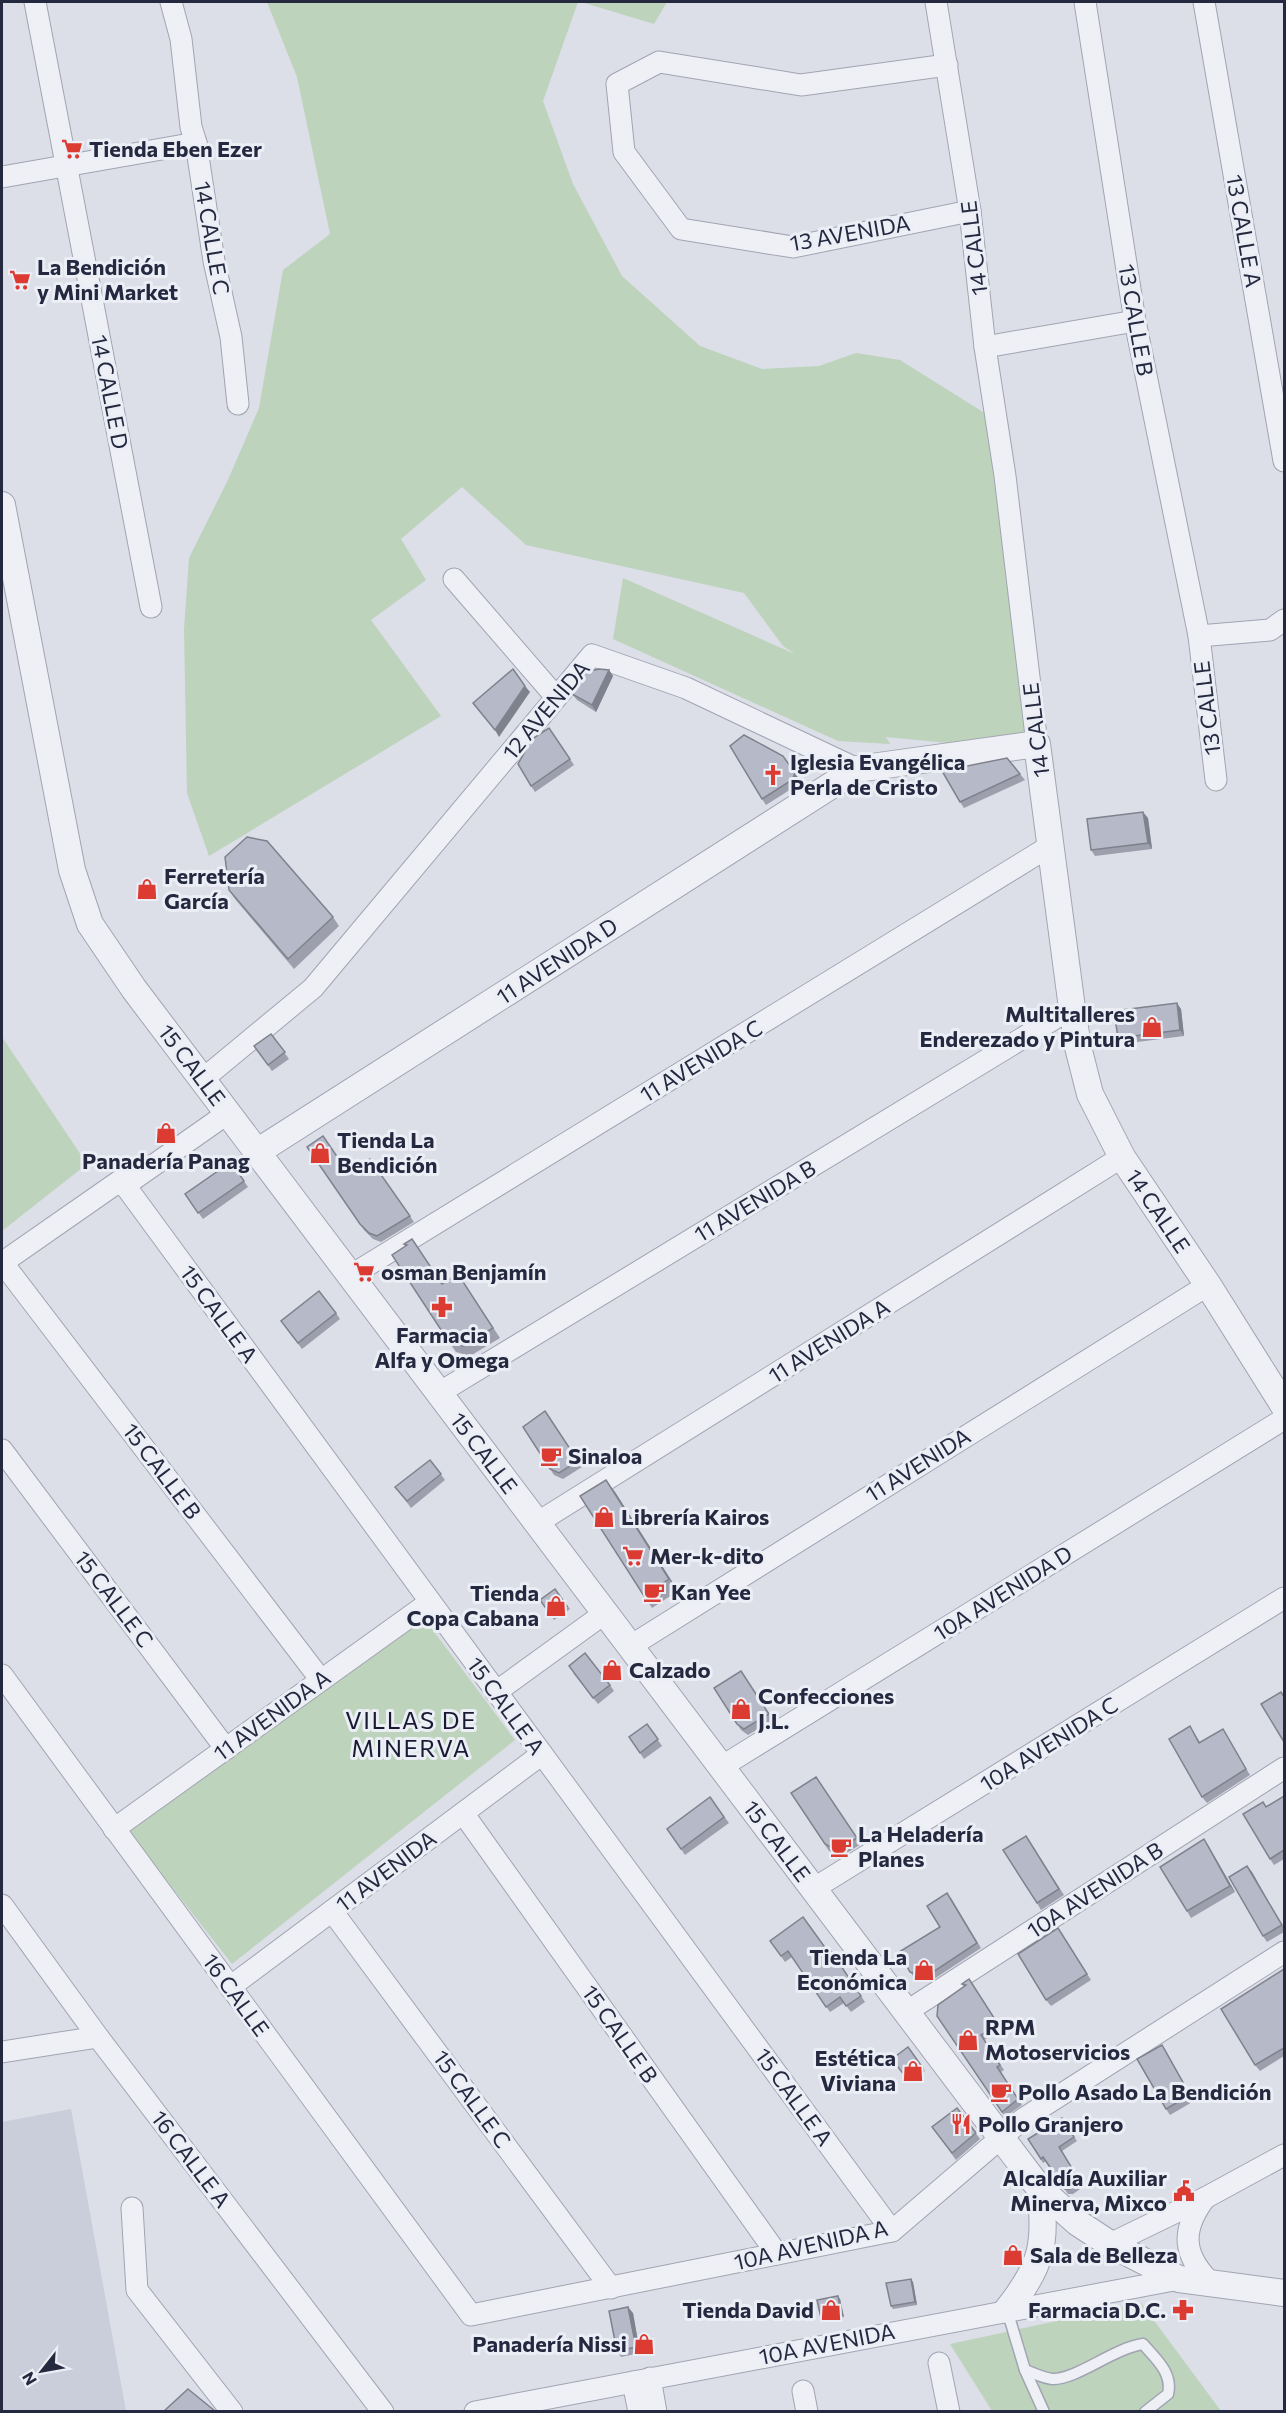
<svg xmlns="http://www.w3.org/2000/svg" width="1286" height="2413" font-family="Commissioner,sans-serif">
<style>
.built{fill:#cacdda}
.green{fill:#bdd3bc}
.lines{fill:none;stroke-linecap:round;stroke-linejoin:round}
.service-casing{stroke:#a1a4b2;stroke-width:13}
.minor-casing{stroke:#a1a4b2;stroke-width:23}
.tertiary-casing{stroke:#a1a4b2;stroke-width:28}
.service{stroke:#eff0f6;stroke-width:10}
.minor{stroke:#eff0f6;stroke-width:21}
.tertiary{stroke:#eff0f6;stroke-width:26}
.wall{fill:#9d9fac}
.shaded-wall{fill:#7f828c}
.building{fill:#b6b9c8;stroke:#7f828c;stroke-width:1.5}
.labels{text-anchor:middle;stroke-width:6;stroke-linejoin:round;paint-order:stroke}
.poi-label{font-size:22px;font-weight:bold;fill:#242940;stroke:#eceef6;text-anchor:start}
.street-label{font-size:22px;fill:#242940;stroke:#eceef6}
.neighbourhood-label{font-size:24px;letter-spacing:1.5px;fill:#171a30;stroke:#eceef6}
</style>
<rect width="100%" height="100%" fill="#dcdee8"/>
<!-- built -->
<polygon class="built" points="71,2109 126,2411 2,2411 2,2122"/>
<!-- green -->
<g class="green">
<polygon points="267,2 578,2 543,101 573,184 622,276 700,346 762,369 819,366 856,353 900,360 991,417 1028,729 1000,748 886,737 890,744 838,741 613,639 623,578 795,654 783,646 744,593 526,545 462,487 401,539 426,580 371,620 441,716 209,856 187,793 184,629 189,558 227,482 259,408 283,270 330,234 297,77"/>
<polygon points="581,2 667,2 654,24"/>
<polygon points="2,1037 87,1164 2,1231"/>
<polygon points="420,1613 515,1740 232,1964 127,1830"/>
<polygon points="1141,2303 1221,2411 992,2411 950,2344"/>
</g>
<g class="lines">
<defs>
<g id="service">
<polyline points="1007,2310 1025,2370 1044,2412"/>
<path d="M1025,2370C1033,2373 1043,2378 1052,2379C1076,2380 1114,2348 1143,2344C1156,2359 1173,2373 1168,2394L1145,2412"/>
</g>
<g id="minor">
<polyline points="35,2 151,607"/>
<polyline points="171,2 181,39 191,127 196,143 214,261 231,337 238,404"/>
<polyline points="936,2 970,211 985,347 1005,476 1037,744"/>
<polyline points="1085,2 1135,321 1199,636 1216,780"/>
<polyline points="1204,2 1284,461"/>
<polyline points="947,65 801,85 659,62 617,84 624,152 681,229 793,247 970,211"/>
<polyline points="2,177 196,143"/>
<polyline points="985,347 1135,321"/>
<polyline points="454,579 556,697"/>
<polyline points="1199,636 1270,630 1284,620"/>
<polyline points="203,1079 313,988 592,655 686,688 857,769"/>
<polyline points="124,1186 228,1113"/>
<polyline points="2,1262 321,1680"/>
<polyline points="2,1263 121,1180 892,2231"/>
<polyline points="350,1276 1050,846"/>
<polyline points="439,1393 1072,1008"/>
<polyline points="2,1450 226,1749"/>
<polyline points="537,1523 1122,1157"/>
<polyline points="629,1647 1208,1285"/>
<polyline points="2,1675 471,2315 892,2231 1023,2119 1284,1952"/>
<polyline points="496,1692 605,1613"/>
<polyline points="721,1767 1284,1419"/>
<polyline points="463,1813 777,2254"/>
<polyline points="114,1829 430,1602"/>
<polyline points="813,1889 1284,1598"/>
<polyline points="2,1905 98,2037 383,2412"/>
<polyline points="332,1911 611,2288"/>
<polyline points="230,1987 542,1754"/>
<polyline points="906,2012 1284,1768"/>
<polyline points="2,2052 98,2037"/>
<path d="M1205,2198C1180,2231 1183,2256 1212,2284"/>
<polyline points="132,2208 137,2290 232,2412"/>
<polyline points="1110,2244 1205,2198 1284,2155"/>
<polyline points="939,2363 949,2412"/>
<polyline points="650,2378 656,2412"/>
<polyline points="633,2382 639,2412"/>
<polyline points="803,2391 807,2412"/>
<polyline points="475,2412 1179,2279"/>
</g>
<g id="tertiary">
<polyline points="2,505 72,870 90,924 134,989 1040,2189 1078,2223 1110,2244 1179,2279 1284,2293"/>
<polyline points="257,1152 857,769 1037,744 1072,1008 1078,1047 1090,1094 1122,1157 1208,1285 1284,1406"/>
<path d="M1007,2310C1042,2266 1047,2244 1040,2189"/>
</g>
</defs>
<!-- service casing -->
<use href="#service" class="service-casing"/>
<!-- minor casing -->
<use href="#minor" class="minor-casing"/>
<!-- tertiary casing -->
<use href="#tertiary" class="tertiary-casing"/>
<!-- service -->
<use href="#service" class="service"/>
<!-- minor -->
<use href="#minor" class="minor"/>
<!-- tertiary -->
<use href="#tertiary" class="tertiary"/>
</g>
<!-- wall -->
<g class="wall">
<polygon points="609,670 613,676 596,712 577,700 572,694"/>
<polygon points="549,728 574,765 535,792 531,786"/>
<polygon points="744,735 799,779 796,786 766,805 762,799"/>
<polygon points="1020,774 1025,780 964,808 960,802"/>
<polygon points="1148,818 1152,849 1095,856 1091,850"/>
<polygon points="229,890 333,917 339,926 294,969 235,899"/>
<polygon points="1181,1009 1184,1036 1122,1044 1118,1038"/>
<polygon points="271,1034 289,1059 272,1071 254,1046"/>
<polygon points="307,1147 349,1173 370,1159 414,1222 381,1242 373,1239 364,1230"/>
<polygon points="231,1162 248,1187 203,1219 185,1194"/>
<polygon points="412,1239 442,1284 458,1274 500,1338 470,1356 456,1352 449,1342 404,1244"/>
<polygon points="336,1313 340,1319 302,1349 285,1327"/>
<polygon points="545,1411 582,1467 563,1479 554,1475 523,1427"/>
<polygon points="430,1460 445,1480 411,1508 400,1493"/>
<polygon points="615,1492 678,1591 652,1608 644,1596"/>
<polygon points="555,1589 570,1609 554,1620 540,1600"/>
<polygon points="741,1671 773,1720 748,1735 741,1730 714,1688"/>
<polygon points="573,1673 610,1685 614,1691 598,1704"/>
<polygon points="647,1724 662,1746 644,1759 629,1737"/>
<polygon points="1190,1726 1200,1742 1223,1729 1250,1775 1207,1803 1202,1797"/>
<polygon points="816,1777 861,1844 842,1856 829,1851 791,1793"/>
<polygon points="1284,1796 1284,1859 1274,1865 1270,1859 1267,1807"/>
<polygon points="710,1797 729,1823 685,1855 667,1829"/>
<polygon points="1030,1842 1064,1895 1041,1910 1037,1903"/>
<polygon points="1208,1845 1235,1892 1191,1918 1187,1911"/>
<polygon points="1252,1872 1284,1929 1284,1932 1267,1942 1263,1936"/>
<polygon points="951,1898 981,1948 931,1981 914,1977 910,1972 940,1927"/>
<polygon points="1058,1928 1091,1980 1051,2006 1046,2000"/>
<polygon points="770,1941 829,1953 831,1951 865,2002 851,2012 844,2003 830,2012 792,1957 785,1962"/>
<polygon points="1284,1969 1284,2056 1260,2071 1255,2065"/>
<polygon points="969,1979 1001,2029 984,2040 1004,2070 1001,2072 1022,2105 1005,2117 937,2016 964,1987 962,1984"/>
<polygon points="1162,2045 1194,2101 1170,2115 1166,2109"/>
<polygon points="908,2047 925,2071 909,2082 892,2059"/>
<polygon points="957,2108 980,2139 956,2160 932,2127"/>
<polygon points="1062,2118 1077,2141 1062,2151 1083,2187 1073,2194 1068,2194 1046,2161 1043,2163 1028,2139"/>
<polygon points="913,2282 917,2305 893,2309 891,2306"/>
<polygon points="840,2299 844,2317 823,2321 821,2318"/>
<polygon points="633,2313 640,2353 621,2357 617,2351"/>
</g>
<!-- shaded-wall -->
<g class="shaded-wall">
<polygon points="609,670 613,676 596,712 592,705"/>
<polygon points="525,686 530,692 499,737 495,730"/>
<polygon points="795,773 799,779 796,786 792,780"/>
<polygon points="1143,812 1148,818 1152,849 1148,843"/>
<polygon points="1177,1003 1181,1009 1184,1036 1180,1030"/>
<polygon points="606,1480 615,1492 678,1591 669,1579"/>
<polygon points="1204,1839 1208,1845 1235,1892 1230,1886"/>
<polygon points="1247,1866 1252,1872 1284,1930 1282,1925"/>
<polygon points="1162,2045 1166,2051 1194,2101 1190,2095"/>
<polygon points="911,2279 913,2282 917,2305 915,2302"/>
<polygon points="838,2296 840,2299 844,2317 841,2314"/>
<polygon points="628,2307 633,2313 640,2353 636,2347"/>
</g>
<!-- building -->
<g class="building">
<polygon points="513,669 525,686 495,730 473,703"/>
<polygon points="599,669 609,670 592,705 572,694 586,672"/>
<polygon points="549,728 570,759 531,786 518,764 532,739"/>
<polygon points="744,735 783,756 795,773 792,780 762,799 730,746"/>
<polygon points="1007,758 1020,774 960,802 942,771"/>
<polygon points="1143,812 1148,843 1091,850 1087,819"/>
<polygon points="247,837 267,841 333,917 288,959 229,890 225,857"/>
<polygon points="1177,1003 1180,1030 1118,1038 1114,1011"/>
<polygon points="271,1034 285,1052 268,1065 254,1046"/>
<polygon points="323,1136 349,1174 370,1159 410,1216 377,1236 369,1233 360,1224 307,1147"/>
<polygon points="231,1162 244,1181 198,1213 185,1194"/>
<polygon points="412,1239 442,1284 458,1274 493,1328 463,1346 449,1342 392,1255 407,1245 404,1244"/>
<polygon points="319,1291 336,1313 298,1343 281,1321"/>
<polygon points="545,1411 578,1461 559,1473 550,1469 523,1427"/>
<polygon points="430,1460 441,1474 407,1501 395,1487"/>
<polygon points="606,1480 669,1579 644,1596 580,1496"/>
<polygon points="555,1589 567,1606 552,1617 540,1600"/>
<polygon points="585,1653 610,1685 593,1698 569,1666"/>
<polygon points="741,1671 769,1714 744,1729 737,1724 714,1688"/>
<polygon points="1281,1692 1284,1697 1284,1742 1261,1704"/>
<polygon points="647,1724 658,1739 640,1753 629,1737"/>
<polygon points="1190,1726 1199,1743 1223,1729 1246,1769 1202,1797 1169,1739"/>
<polygon points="816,1777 857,1838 837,1850 825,1844 791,1793"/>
<polygon points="1284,1796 1284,1850 1270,1859 1243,1814 1263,1802 1266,1807"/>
<polygon points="710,1797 724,1817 681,1849 667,1829"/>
<polygon points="1026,1836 1059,1889 1037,1903 1003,1850"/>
<polygon points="1204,1839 1230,1886 1187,1911 1160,1867"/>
<polygon points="1247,1866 1282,1925 1263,1936 1229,1877"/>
<polygon points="947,1893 977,1943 927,1976 910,1972 899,1952 940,1927 927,1906"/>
<polygon points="803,1917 829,1953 831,1951 861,1996 846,2006 840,1997 826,2007 788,1951 781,1956 770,1941"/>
<polygon points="1058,1928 1087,1974 1046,2000 1018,1954"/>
<polygon points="1284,1969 1284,2048 1255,2065 1221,2009"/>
<polygon points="969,1979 998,2024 981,2035 1000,2065 997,2067 1018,2099 1002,2112 937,2016 938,2005 966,1985 962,1984"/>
<polygon points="1162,2045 1190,2095 1166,2109 1137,2059"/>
<polygon points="908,2047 923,2068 907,2079 892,2059"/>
<polygon points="957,2108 976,2133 952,2153 932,2127"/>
<polygon points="1062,2118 1074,2137 1059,2147 1081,2183 1070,2189 1065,2189 1043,2157 1041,2159 1028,2139"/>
<polygon points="911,2279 915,2302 891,2306 886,2283"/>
<polygon points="838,2296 841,2314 821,2318 817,2300"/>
<polygon points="628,2307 636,2347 617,2351 609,2311"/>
<polygon points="188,2389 215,2411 163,2412"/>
</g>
<!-- icons -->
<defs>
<symbol id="supermarket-bare" viewBox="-9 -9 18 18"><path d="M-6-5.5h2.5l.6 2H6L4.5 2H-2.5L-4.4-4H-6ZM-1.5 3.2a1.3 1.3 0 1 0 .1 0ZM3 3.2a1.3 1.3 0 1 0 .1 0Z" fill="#dc3b32" stroke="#eceef6" stroke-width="2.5" paint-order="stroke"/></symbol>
<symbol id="church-bare" viewBox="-9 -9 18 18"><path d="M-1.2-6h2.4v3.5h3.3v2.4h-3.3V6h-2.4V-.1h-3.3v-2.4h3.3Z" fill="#dc3b32" stroke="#eceef6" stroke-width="2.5" paint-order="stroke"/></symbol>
<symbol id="shop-bare" viewBox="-9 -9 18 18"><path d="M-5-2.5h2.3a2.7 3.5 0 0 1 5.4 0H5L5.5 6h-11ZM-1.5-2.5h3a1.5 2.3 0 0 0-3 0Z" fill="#dc3b32" stroke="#eceef6" stroke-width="2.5" paint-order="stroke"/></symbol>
<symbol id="pharmacy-bare" viewBox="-9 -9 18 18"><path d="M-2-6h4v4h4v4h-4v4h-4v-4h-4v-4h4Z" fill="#dc3b32" stroke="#eceef6" stroke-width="2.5" paint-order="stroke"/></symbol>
<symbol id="cafe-bare" viewBox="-9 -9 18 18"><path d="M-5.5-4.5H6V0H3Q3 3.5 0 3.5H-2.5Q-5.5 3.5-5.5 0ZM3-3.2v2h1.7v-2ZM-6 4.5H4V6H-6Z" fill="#dc3b32" stroke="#eceef6" stroke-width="2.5" paint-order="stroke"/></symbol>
<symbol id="restaurant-bare" viewBox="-9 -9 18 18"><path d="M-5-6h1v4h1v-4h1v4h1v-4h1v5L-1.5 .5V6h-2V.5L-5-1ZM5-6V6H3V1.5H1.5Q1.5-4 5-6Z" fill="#dc3b32" stroke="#eceef6" stroke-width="2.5" paint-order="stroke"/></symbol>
<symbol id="civic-bare" viewBox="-9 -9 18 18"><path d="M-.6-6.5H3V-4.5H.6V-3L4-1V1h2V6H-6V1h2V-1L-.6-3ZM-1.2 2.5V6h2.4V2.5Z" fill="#dc3b32" stroke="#eceef6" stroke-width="2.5" paint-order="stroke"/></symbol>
</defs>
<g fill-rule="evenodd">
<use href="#supermarket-bare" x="57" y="134" width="30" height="30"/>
<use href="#supermarket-bare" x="5" y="265" width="30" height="30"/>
<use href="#church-bare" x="758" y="760" width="30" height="30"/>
<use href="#shop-bare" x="132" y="874" width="30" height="30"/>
<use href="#shop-bare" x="1137" y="1012" width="30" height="30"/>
<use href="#shop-bare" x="151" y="1118" width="30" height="30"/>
<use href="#shop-bare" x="305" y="1138" width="30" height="30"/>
<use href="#supermarket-bare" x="349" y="1257" width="30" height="30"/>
<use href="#pharmacy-bare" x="427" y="1292" width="30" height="30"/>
<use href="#cafe-bare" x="536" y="1441" width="30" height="30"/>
<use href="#shop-bare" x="589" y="1502" width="30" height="30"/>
<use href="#supermarket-bare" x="618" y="1541" width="30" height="30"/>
<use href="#cafe-bare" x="639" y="1577" width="30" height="30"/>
<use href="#shop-bare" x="541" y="1591" width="30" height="30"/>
<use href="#shop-bare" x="597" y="1655" width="30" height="30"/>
<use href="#shop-bare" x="726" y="1694" width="30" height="30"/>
<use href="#cafe-bare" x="826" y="1832" width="30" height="30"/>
<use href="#shop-bare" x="909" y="1955" width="30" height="30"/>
<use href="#shop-bare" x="953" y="2025" width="30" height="30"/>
<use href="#shop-bare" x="898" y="2056" width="30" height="30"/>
<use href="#cafe-bare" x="986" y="2077" width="30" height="30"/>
<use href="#restaurant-bare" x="946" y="2109" width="30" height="30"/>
<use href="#civic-bare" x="1169" y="2176" width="30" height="30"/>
<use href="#shop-bare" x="998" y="2240" width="30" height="30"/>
<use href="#shop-bare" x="816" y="2295" width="30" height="30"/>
<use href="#pharmacy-bare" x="1168" y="2295" width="30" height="30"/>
<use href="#shop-bare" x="629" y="2329" width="30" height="30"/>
</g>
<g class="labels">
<!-- poi labels -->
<g class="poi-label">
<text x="89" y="157">Tienda Eben Ezer</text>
<text x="37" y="275">La Bendición<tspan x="37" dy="25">y Mini Market</tspan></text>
<text x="790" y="770">Iglesia Evangélica<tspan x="790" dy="25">Perla de Cristo</tspan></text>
<text x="164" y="884">Ferretería<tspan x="164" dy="25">García</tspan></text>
<text x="1135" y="1022" text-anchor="end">Multitalleres<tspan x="1135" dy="25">Enderezado y Pintura</tspan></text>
<text x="337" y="1148">Tienda La<tspan x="337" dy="25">Bendición</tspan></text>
<text x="166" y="1169" text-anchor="middle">Panadería Panag</text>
<text x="381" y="1280">osman Benjamín</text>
<text x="442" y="1343" text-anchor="middle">Farmacia<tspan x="442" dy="25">Alfa y Omega</tspan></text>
<text x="568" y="1464">Sinaloa</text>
<text x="621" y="1525">Librería Kairos</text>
<text x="650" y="1564">Mer-k-dito</text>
<text x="671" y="1600">Kan Yee</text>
<text x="539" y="1601" text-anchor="end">Tienda<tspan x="539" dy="25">Copa Cabana</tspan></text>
<text x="629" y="1678">Calzado</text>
<text x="758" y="1704">Confecciones<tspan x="758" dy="25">J.L.</tspan></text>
<text x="858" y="1842">La Heladería<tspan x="858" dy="25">Planes</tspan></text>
<text x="907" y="1965" text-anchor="end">Tienda La<tspan x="907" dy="25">Económica</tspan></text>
<text x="985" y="2035">RPM<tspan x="985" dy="25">Motoservicios</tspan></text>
<text x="896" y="2066" text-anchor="end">Estética<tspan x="896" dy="25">Viviana</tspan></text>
<text x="1018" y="2100">Pollo Asado La Bendición</text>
<text x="978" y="2132">Pollo Granjero</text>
<text x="1167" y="2186" text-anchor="end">Alcaldía Auxiliar<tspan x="1167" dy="25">Minerva, Mixco</tspan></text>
<text x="1030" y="2263">Sala de Belleza</text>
<text x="814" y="2318" text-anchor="end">Tienda David</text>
<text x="1166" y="2318" text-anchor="end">Farmacia D.C.</text>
<text x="627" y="2352" text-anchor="end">Panadería Nissi</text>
</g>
<!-- street labels -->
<g class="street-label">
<text transform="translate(1244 231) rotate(80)" y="8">13 CALLE A</text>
<text transform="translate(850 233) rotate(-10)" y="8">13 AVENIDA</text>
<text transform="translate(212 238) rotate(80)" y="8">14 CALLE C</text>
<text transform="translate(974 248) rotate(-97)" y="8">14 CALLE</text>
<text transform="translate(1136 320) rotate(80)" y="8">13 CALLE B</text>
<text transform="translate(110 392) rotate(79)" y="8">14 CALLE D</text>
<text transform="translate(1207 708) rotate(-97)" y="8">13 CALLE</text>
<text transform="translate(546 710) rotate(-50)" y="8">12 AVENIDA</text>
<text transform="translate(1036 730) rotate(-97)" y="8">14 CALLE</text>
<text transform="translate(557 961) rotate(-33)" y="8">11 AVENIDA D</text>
<text transform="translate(701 1061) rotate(-31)" y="8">11 AVENIDA C</text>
<text transform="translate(192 1065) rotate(53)" y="8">15 CALLE</text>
<text transform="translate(755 1201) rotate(-31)" y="8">11 AVENIDA B</text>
<text transform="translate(1158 1211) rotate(56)" y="8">14 CALLE</text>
<text transform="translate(219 1314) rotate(54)" y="8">15 CALLE A</text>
<text transform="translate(829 1341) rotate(-32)" y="8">11 AVENIDA A</text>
<text transform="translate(484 1453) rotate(53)" y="8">15 CALLE</text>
<text transform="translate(918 1465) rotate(-32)" y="8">11 AVENIDA</text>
<text transform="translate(162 1471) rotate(53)" y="8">15 CALLE B</text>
<text transform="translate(1003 1593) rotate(-32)" y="8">10A AVENIDA D</text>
<text transform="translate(114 1599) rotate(53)" y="8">15 CALLE C</text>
<text transform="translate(506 1706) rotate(54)" y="8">15 CALLE A</text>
<text transform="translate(272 1715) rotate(-36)" y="8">11 AVENIDA A</text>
<text transform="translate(1049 1744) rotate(-32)" y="8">10A AVENIDA C</text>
<text transform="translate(777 1841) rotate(53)" y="8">15 CALLE</text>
<text transform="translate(386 1871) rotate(-37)" y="8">11 AVENIDA</text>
<text transform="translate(1095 1890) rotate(-33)" y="8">10A AVENIDA B</text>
<text transform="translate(236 1995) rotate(54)" y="8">16 CALLE</text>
<text transform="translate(620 2034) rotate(55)" y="8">15 CALLE B</text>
<text transform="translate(794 2097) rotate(54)" y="8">15 CALLE A</text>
<text transform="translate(472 2099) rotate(54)" y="8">15 CALLE C</text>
<text transform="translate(191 2159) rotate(53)" y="8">16 CALLE A</text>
<text transform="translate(811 2245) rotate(-13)" y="8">10A AVENIDA A</text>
<text transform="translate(827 2344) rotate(-11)" y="8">10A AVENIDA</text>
</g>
<!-- neighbourhood labels -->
<g class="neighbourhood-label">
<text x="411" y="1729">VILLAS DE<tspan x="411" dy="28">MINERVA</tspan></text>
</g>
</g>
<!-- border -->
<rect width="1286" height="2413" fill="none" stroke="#242940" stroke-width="6"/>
<!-- north arrow -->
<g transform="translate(42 2371) rotate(239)" stroke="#eceef6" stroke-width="4.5" paint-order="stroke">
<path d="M0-4.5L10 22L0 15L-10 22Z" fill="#242940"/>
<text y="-9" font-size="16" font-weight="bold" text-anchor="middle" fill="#242940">N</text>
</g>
</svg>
